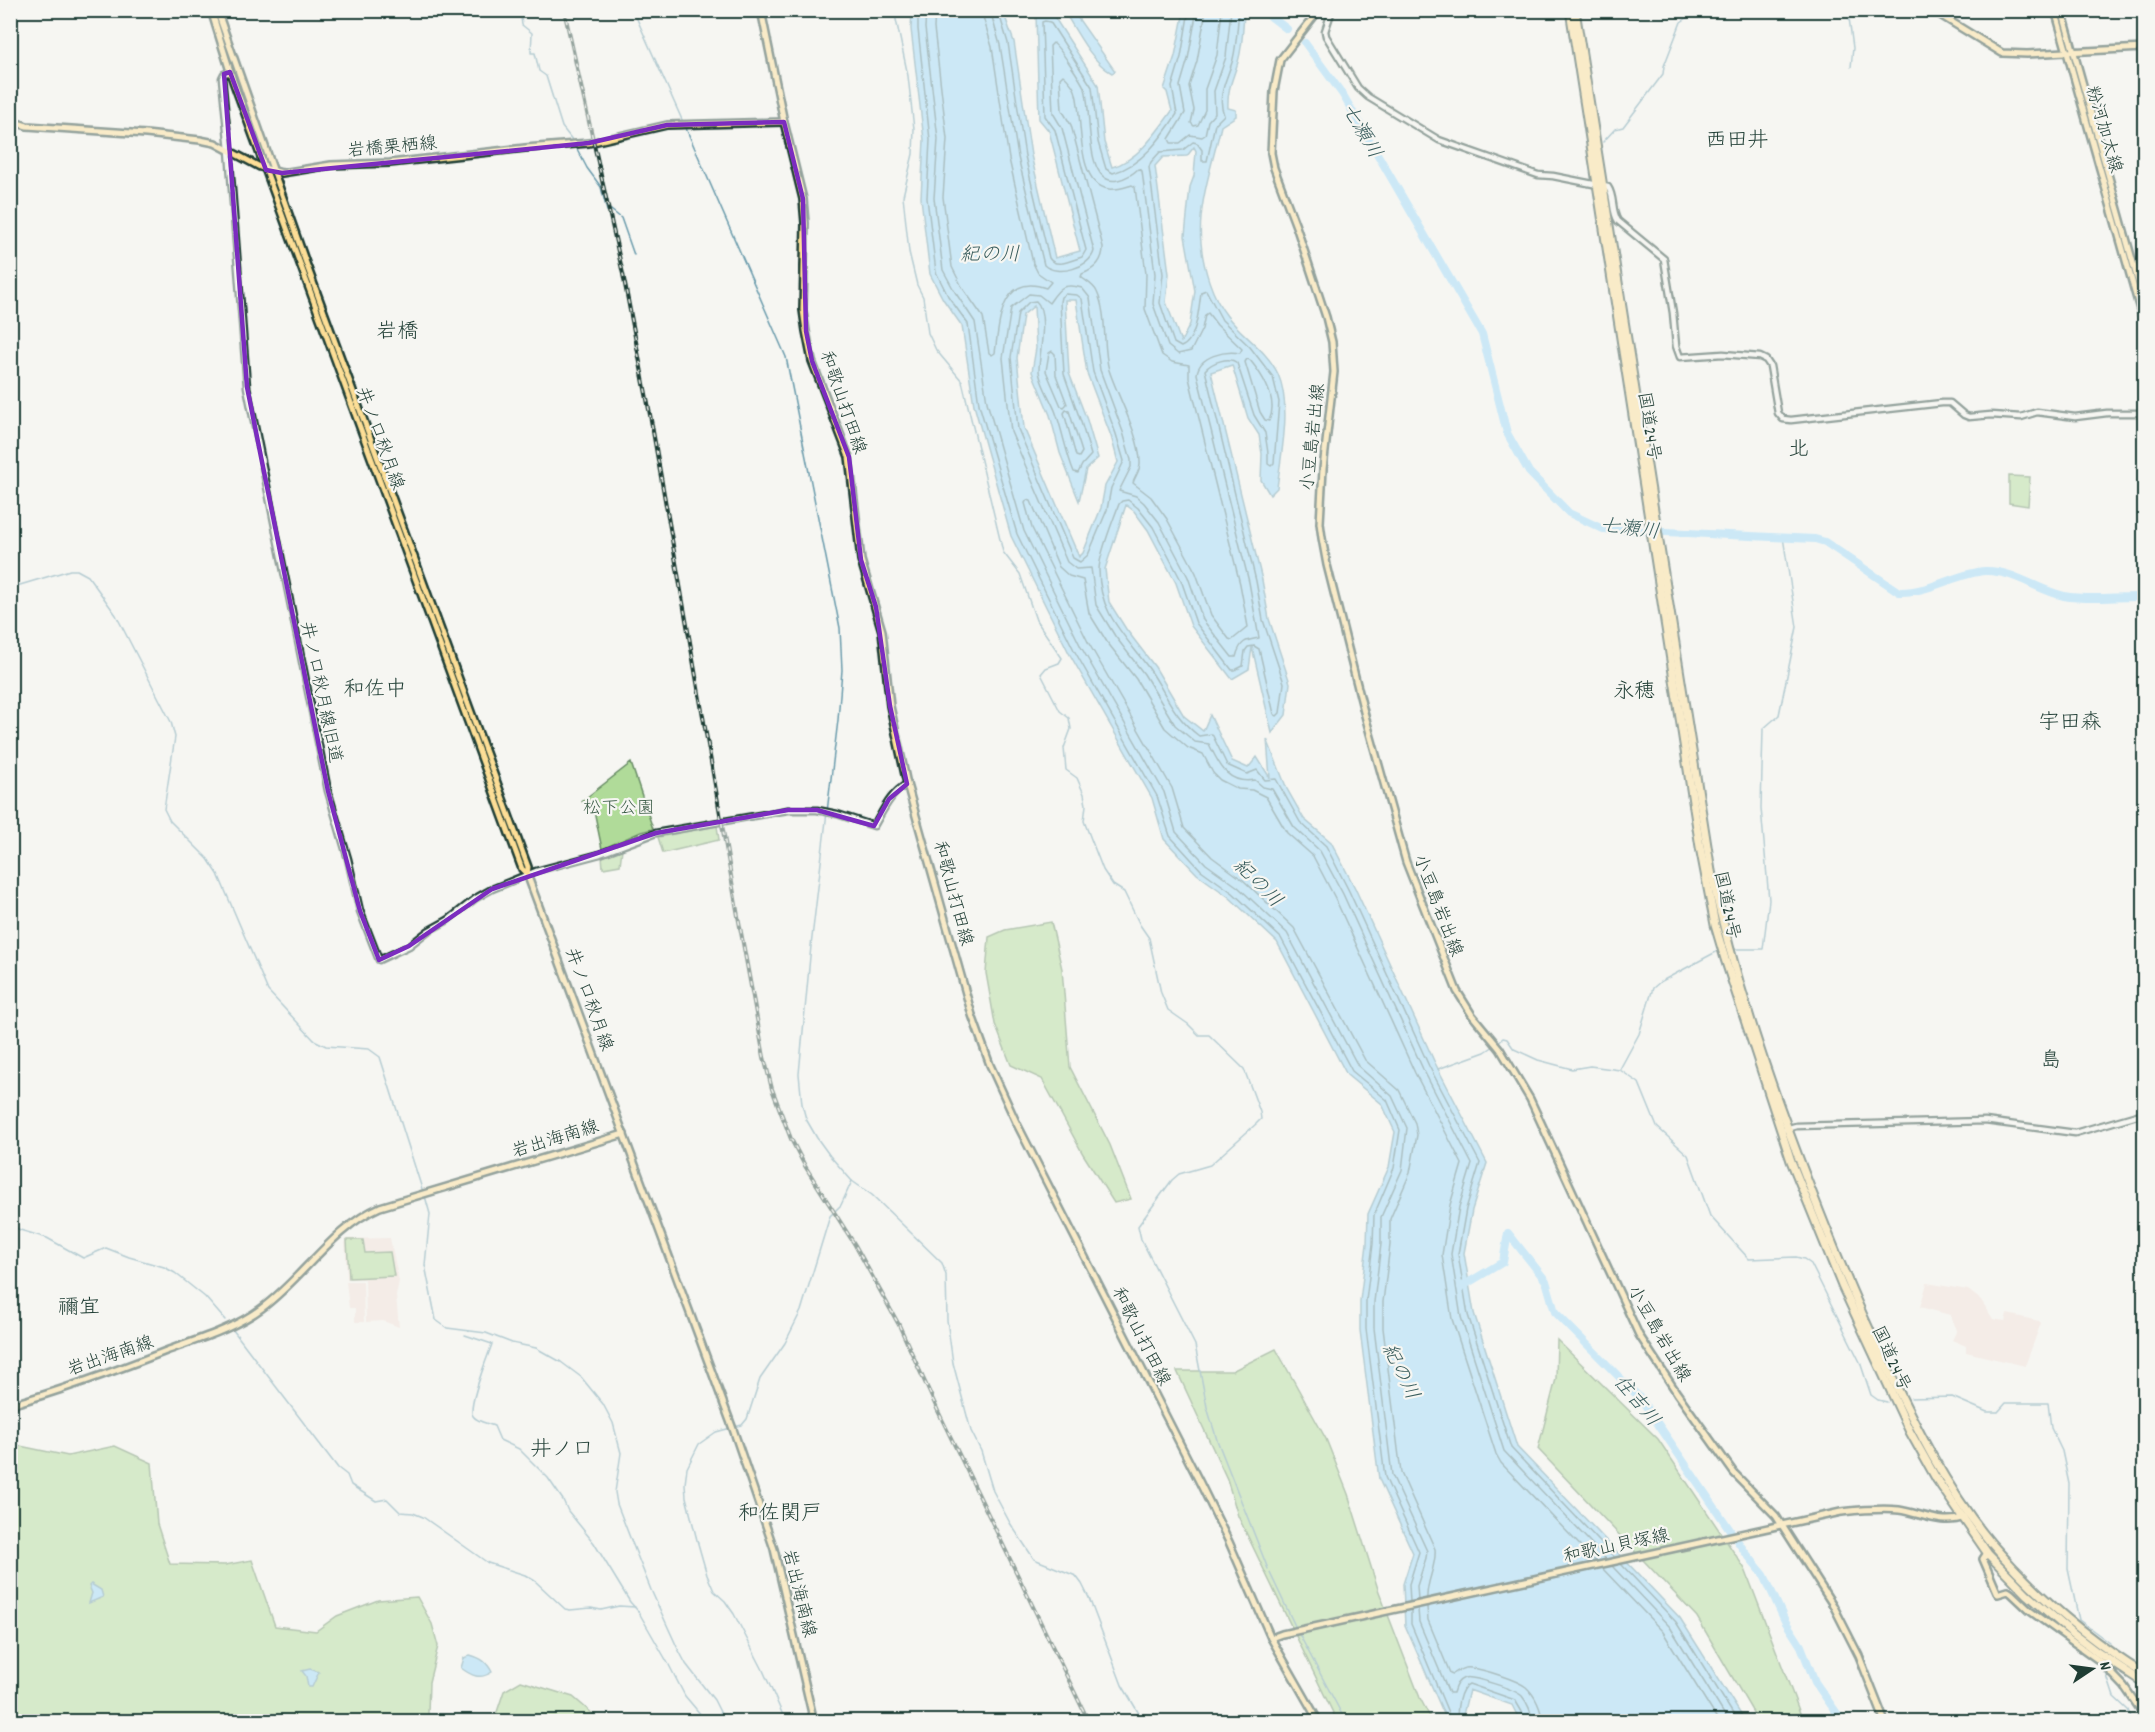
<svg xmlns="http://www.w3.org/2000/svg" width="2155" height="1732" font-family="Dekko,'Klee One',sans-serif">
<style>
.built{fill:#f1e0d9}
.green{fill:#b0db99;stroke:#688c66;stroke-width:1.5}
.water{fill:#9ad8fb;stroke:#699aab;stroke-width:1.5;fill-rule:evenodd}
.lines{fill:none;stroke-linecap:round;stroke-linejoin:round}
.shore{stroke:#507b84;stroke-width:1.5}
.stream{stroke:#699aab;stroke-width:1.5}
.river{stroke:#9ad8fb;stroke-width:8}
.minor-casing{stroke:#1f3d34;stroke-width:9}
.major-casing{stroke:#1f3d34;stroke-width:10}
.highway-casing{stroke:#1f3d34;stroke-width:11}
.minor{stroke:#f6f6f2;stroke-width:4.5}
.major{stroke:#fdde96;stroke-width:5}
.highway{stroke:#fdde96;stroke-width:7}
.rail-casing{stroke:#1f3d34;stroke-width:4}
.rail{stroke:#f6f6f2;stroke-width:1.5;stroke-dasharray:4.5;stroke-linecap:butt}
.marked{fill:none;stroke:#7b2cbf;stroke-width:4.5;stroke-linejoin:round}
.labels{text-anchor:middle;stroke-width:4.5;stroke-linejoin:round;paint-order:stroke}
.street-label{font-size:18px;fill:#1f3d34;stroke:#f6f6f2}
.park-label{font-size:18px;fill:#3c5d48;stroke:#f6f6f2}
.water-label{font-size:20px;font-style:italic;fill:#385c5c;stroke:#f6f6f2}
.quarter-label{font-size:21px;fill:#1f3d34;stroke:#f6f6f2}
</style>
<rect width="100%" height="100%" fill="#f6f6f2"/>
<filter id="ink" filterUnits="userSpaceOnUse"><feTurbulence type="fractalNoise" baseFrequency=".0167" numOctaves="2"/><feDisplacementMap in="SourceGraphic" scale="12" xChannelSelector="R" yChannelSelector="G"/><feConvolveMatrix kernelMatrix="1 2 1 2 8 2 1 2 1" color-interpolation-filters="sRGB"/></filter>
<g filter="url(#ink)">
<!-- built -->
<g class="built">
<polygon points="390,1238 399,1281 396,1296 399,1327 383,1321 366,1322 365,1279 347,1279 345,1239"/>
<polygon points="346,1281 363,1281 364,1322 355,1322 355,1308 349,1308"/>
<polygon points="1927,1283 1968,1290 1981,1300 1993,1319 2005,1321 2007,1314 2039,1321 2041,1323 2025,1366 1966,1352 1966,1346 1952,1340 1957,1330 1950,1315 1920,1307"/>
</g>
<!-- green -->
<g class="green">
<polygon points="2009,476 2030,477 2028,506 2009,503"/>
<polygon points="631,763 653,829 641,832 602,849 595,815 582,801"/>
<polygon points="717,826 719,840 663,853 658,837"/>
<polygon points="622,849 620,865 603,868 602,855"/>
<polygon points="1051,922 1062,969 1070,1067 1110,1145 1131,1199 1114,1203 1083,1154 1042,1079 1011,1065 995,1024 986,973 989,937 1005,930"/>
<polygon points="347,1240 363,1240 365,1253 390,1252 394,1276 349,1278"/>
<polygon points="1557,1340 1658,1439 1745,1569 1803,1721 1758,1721 1697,1617 1538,1449 1556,1379"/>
<polygon points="1276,1349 1326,1439 1348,1494 1378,1589 1420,1698 1432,1721 1337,1721 1238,1516 1227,1479 1177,1371 1232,1371"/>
<polygon points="20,1446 68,1456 115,1446 152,1463 157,1524 170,1564 225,1565 252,1560 275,1626 316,1631 337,1616 378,1600 417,1597 432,1624 438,1646 429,1682 428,1713 431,1721 11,1722 10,1450"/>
<polygon points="521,1681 573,1697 601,1721 494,1721 504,1691"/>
</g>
<!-- water -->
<g class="water">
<path d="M912,11H1003L1014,42L1031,155L1055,258L1080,251L1049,131L1039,119L1036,14L1053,15L1098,85L1104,142L1112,167C1138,160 1156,133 1172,111L1167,92L1164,89L1175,56L1184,11H1244C1243,28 1243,45 1238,62C1233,79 1227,89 1228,108L1236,110V116L1221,126C1213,162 1197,207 1201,243C1203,267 1212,297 1227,316C1242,336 1267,350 1278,374C1292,406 1281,454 1277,488L1270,495L1261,480L1262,454L1259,435L1248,418L1232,365L1211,372L1262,580L1269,619L1290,683L1286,715L1272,733L1252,647L1249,669L1232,679L1191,626L1176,583L1148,530L1134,511L1126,505L1105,569L1109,602L1126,629L1155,667L1184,716L1203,731L1210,715L1232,761L1248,768L1257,757L1270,778L1267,739L1287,789L1304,819L1331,842L1355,888L1435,1063L1487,1163L1472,1210L1464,1253L1474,1313L1517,1447L1680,1618L1745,1721H1520L1512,1705L1469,1690L1463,1715L1466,1721H1447L1405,1625L1403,1584L1413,1553L1379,1479L1360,1330V1301L1367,1244L1368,1214L1389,1167L1395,1132L1382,1104L1347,1075L1277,942L1229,897L1197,874L1164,839L1152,798L1069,653L1011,536L974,405L962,326L943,299L930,274L921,198L924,140L911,29ZM1194,147L1196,151L1194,176L1190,187L1185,236L1195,291L1190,324L1181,342L1166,302L1169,274L1155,166L1163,157L1187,156ZM1065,300H1076L1087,373L1111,436L1118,462L1105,486L1101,508L1083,553L1079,557L1024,428L1017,358L1023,315L1034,306L1036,348L1032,372L1050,415L1060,453L1079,501L1086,469L1098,458L1087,420L1069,373Z"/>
<path d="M1064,11H1073L1115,71L1112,73C1093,64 1075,29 1064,11Z"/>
<polygon points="91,1584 101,1590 103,1597 89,1603 92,1593 89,1586"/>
<path d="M470,1655C481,1658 487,1662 492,1672C480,1680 472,1676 461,1668L464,1658Z"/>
<polygon points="310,1669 319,1672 312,1687 308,1687 306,1676 302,1671"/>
</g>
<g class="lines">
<!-- shore -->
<g class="shore">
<polyline points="918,10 918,29 930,140 927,198 936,272 948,296 968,324 979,404 1017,534 1074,650 1157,796 1170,836 1201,870 1233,893 1281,938 1352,1071 1387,1100 1400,1130 1394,1168 1374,1215 1373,1244 1366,1301 1366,1329 1385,1477 1419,1552 1409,1584 1410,1602"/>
<polyline points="926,10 925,28 938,139 934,198 943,270 955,292 975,322 987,402 1024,531 1081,647 1164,792 1176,832 1206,864 1238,887 1287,933 1358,1066 1392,1096 1407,1128 1402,1170 1381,1217 1381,1244 1374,1302 1374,1328 1392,1475 1427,1551 1426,1558 1417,1586 1418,1600"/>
<path d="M935,10L934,28L947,139L943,197L952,267L962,287L983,317L989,353L992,355L995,353C999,324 1001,272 1046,288L1051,282L1038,273L1033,263L1009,159L992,47L981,10"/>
<path d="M990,10L1000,45L1018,157L1044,265C1057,277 1090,268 1094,251L1062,128L1053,113L1050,46L1053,43C1060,48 1081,80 1085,89C1092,107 1083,188 1118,180C1126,178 1132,175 1138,169L1142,171L1155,274L1153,304L1168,346L1178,354L1191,351L1202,329L1205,315L1208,313L1217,325L1242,349L1240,353C1225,350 1199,356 1197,374L1249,582L1259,638C1246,640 1240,641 1236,657H1232L1203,620L1188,577L1159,522L1144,503L1136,496L1119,491L1131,467V460L1123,432L1100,370L1090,298L1082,288C1062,282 1059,289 1049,303L1039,295L1029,294L1011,308L1003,358L1011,432L1067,562L1076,569L1091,568L1096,605L1115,636L1144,674L1175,725L1195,742L1209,744C1219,764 1227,785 1255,780L1263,787L1272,789L1294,827L1320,851L1343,894L1423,1069L1472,1164L1459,1207L1451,1254L1461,1317L1504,1451L1606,1559"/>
<path d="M998,10L1008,43L1025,156L1049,258C1056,269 1071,260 1082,257L1086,250L1055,130L1045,116L1042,22L1045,21L1050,22L1092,87L1098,142L1106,169L1113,173C1141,166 1162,137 1177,114L1172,87L1181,57L1189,10"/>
<polyline points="1197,10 1188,59 1180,86 1185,113 1169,139 1171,143 1180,143 1190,135 1202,137 1205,135 1208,121 1215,113 1214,91 1226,57 1231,10"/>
<polyline points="1206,10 1197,61 1189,86 1194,110 1191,123 1194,126 1198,125 1205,110 1205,89 1217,55 1222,10"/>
<path d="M1239,10C1237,27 1237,43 1233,59C1228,78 1216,95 1224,115L1215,124L1207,161H1202V150L1197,143L1193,142L1183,150L1160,152L1151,162L1149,167L1163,274L1160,303L1174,343L1181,347C1197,341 1199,307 1201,292L1206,290L1222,320L1250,347L1273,377L1279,402L1274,463L1271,466L1268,464V453L1265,433L1254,415L1237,363C1229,356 1212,362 1205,370L1256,581L1263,620L1284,683L1280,713L1277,716L1274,714L1259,649L1254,646L1248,647L1245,651L1243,666L1235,670H1232L1196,623L1181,580L1153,527L1138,508L1128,500L1122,501L1119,504C1113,521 1099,554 1099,570C1099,615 1127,637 1150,670C1168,697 1173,716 1199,736L1212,734L1227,765L1247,774L1257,770L1265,780L1276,779L1300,822L1326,846L1349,891L1429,1066L1480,1163L1466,1209L1458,1254L1468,1315L1511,1448L1614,1557"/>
<path d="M1063,75C1068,79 1075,87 1076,94C1083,117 1075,185 1109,189C1117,190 1125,187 1132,185L1135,187L1146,274L1145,309L1162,355L1172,362L1189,365V378L1240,584L1248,627L1232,640L1229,639L1211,615L1196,573L1167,519L1151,497L1133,483C1135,476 1141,470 1140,462C1140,436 1117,395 1109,370C1102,345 1108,316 1097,292C1094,285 1087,282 1081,277L1082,274C1096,269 1103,261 1103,247L1071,125L1062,110L1060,78Z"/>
<path d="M1065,294L1077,295L1082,299L1093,372L1116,434L1124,461L1111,488L1107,510L1088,555L1080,562L1073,558L1018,429L1011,357L1018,313L1029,302L1036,301C1049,313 1039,354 1039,370C1039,382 1052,401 1056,413C1063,433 1066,453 1074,472L1078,473L1082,465L1091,455L1081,422L1064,374L1060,302L1061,297Z"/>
<polygon points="1052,351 1055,354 1056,375 1067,404 1064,407 1061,406 1046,371 1049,353"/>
<path d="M1247,359L1250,360C1263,376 1279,400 1269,421L1265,420L1260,412L1245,362Z"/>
<polygon points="1066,410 1069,411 1082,452 1079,457 1076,456 1064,413"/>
<polyline points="1621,1564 1676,1622 1738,1722"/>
<polyline points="1612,1566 1670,1627 1729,1722"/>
<polyline points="1602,1568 1663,1632 1719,1722"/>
<path d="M1427,1598C1426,1581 1437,1566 1435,1549L1401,1473L1383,1328V1302L1390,1245V1219L1410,1173L1417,1135L1415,1123L1399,1090L1365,1060L1294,928L1243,880L1212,857L1184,828L1172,788L1088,642L1032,528L1025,503L1027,500L1031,501L1059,567L1069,576L1083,580L1089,613L1107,642L1136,679L1165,728L1188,748L1203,754L1213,773L1220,780L1238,789L1252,790L1266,797L1287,833L1313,856L1335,898L1415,1073L1462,1164L1450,1205L1442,1255L1452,1319L1496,1454L1501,1463L1595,1561"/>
<path d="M1427,1607L1428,1620L1450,1673L1453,1674C1459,1670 1464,1667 1471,1668C1483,1669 1517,1680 1526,1687C1535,1695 1542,1710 1542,1722"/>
<path d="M1418,1609L1419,1622L1449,1693H1453C1455,1686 1457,1681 1464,1678C1472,1675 1516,1690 1522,1696C1527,1702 1532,1713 1533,1722"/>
<polyline points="1411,1610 1411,1624 1452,1722"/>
<path d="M1459,1722C1455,1712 1459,1688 1469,1684L1515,1700L1525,1717V1722"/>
</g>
<!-- stream -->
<g class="stream">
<polyline points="520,10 522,25 532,33 531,53 535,53 539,71 546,76 562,127 573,141"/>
<polyline points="633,10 683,122"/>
<polyline points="894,10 908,76 914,129 913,154 903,196 909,252 917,285 923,297 928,333 936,350 962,381 1003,552 1020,574 1036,620 1062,658 1059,663 1046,668 1041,674 1060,711 1069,718 1071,729 1064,748 1066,770 1077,778 1084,794 1086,805 1084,821 1103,870 1113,885 1124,892 1140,925 1149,938 1161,993 1168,1010 1188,1024 1199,1035 1209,1035 1244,1069 1260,1112 1261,1119 1256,1124 1210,1165 1179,1174 1172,1180 1138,1226 1141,1239 1195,1345 1207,1407 1217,1440 1268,1569"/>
<polyline points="1851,67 1853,48 1849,18 1856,10"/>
<polyline points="685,126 786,357 840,628 842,670 838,720 811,946 799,1074 802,1104 806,1119 817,1138 830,1156 852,1181 872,1195 942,1263 946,1275 947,1320 953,1363 971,1431 981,1451 993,1491 1010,1523 1034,1559 1076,1576 1082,1584 1089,1598 1122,1685 1144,1722"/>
<polyline points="1603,142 1615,129 1623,127 1663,74 1664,66 1681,22 1699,10"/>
<polyline points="576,147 587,168 601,187 607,211 611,210 621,218 634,255"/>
<polyline points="10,588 70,570 77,570 88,576 116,615 171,722 175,737 164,809 170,821 208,859 218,874 268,991 314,1040 326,1046 369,1049 380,1057 423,1192"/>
<polyline points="2143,597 2144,598"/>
<polyline points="1735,949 1763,949 1769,900 1761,808 1763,729 1779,715 1797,627 1783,537"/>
<polyline points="1497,1043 1503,1038 1507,1039 1514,1049 1538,1060 1572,1069 1590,1066 1620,1070 1639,1083 1657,1127 1688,1155 1710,1216 1749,1259 1796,1257 1804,1259 1811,1264 1860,1362 1871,1395 1878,1400 1887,1402"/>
<polyline points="1438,1069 1485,1052 1494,1046"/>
<polyline points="1620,1069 1639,1034 1653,988 1660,982 1716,952"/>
<polyline points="425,1196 430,1214 425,1265 436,1320 447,1328 486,1333 512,1343 536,1348 561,1362 581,1377 603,1404 613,1423 621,1453 615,1492 617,1504 629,1535 651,1590 677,1647 686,1664 714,1700 725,1722"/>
<polyline points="10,1224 20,1230 47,1238 83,1258 106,1248 129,1257 164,1267 175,1273 205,1297 225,1320"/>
<polyline points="233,1330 338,1468 347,1475 351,1485 376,1501 387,1499 400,1512 413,1513 423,1517 488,1563 525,1575 535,1581 565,1609 570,1610 591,1608 601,1610 619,1606 635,1607"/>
<path d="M465,1335L492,1344C488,1356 467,1407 473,1416C477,1422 488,1423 494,1426L500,1440L519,1449L548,1478L563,1500L568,1511L594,1543L630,1602L638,1611L669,1665L685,1696L707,1722"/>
<polyline points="1911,1398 1952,1397 1987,1412 1998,1412 2006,1403 2048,1403 2051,1428 2062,1451 2069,1484 2068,1569 2079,1620 2110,1643"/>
<polyline points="1270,1573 1296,1628"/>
<polyline points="1298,1632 1346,1722"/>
<polyline points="2106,1673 2114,1697 2128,1710 2133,1722"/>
<polyline points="786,1722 762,1668 734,1614 725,1601 714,1591 707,1575 697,1540 686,1497 685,1484 687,1468 699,1444 716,1432 742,1425 747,1419 760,1379 785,1343 801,1311 830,1216 841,1205 852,1181"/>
</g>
<!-- river -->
<g class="river">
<polyline points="1262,10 1287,29"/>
<path d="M1305,43L1343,95L1482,334L1507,433L1529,472L1569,513L1603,529L1815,539L1825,542L1899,592C1929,593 1957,573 1985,571C2013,570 2037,590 2064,596C2090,601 2118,596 2143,597L2144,596"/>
<polyline points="2143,427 2144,451"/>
<polyline points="1461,1287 1503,1262 1508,1233 1546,1281 1555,1312 1641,1399 1745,1552 1764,1575 1785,1621 1801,1646 1815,1682 1843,1722"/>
</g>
<defs>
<g id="minor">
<path d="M1332,10L1325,31L1326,36L1358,88L1368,97L1439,140L1538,175L1553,176L1608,187C1615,197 1611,211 1618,221L1664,259L1673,313L1676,346L1680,357L1723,354L1760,357L1766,360L1770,366L1778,413L1783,419L1791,420L1942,403H1950L1964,415L1969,417L1991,415L2021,417L2037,412L2075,417L2107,413H2144"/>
<path d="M230,72L224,74L222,78L229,150L247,387L328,791L348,859L360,911L379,960L409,946L428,931L448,920L476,898L492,889L536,871L600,854L656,833L788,810H817L837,814L874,826C884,809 890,794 907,784"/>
<polyline points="1786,1129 1796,1126 1985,1121 2075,1133 2144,1113"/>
</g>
<g id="major">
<polyline points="211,10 233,81 522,869 527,874"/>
<polyline points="217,10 306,263 528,867 527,874 733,1429 774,1549 814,1722"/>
<polyline points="761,10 784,122 803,199 805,223 803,310 806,331 812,361 849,457 861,560 882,631 890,706 907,784 972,1015 990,1065 1016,1122 1200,1483 1229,1542 1271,1638 1319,1722"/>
<polyline points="1319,10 1280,60 1274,91 1271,153 1274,168 1297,229 1326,317 1332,342 1334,372 1323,469 1320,523 1322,538 1327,565 1364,712 1406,862 1457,991 1472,1015 1500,1049 1530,1099 1639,1335 1677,1393 1734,1473 1776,1516 1833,1605 1859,1656 1885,1722"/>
<polyline points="1932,10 2002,53 2027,54 2144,48"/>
<polyline points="2055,10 2144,324"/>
<polyline points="2062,10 2144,302"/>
<polyline points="10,118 14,122 27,126 146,134 200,140 215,143 260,167 282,173 331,165 390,163 525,148 589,143 667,125 784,122"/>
<path d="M10,1405C63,1390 115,1371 166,1351C199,1339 234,1329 262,1308C303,1278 332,1228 380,1207L624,1134"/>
<polyline points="1987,1553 1983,1559 1998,1594 2008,1591 2011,1593 2030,1611 2101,1662 2124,1686 2144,1715"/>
<path d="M1271,1638L1282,1634L1841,1512C1861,1510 1879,1508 1899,1510C1920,1513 1943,1526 1964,1517"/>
</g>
<g id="highway">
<polyline points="1570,10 1700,847 1715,925 1725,959 1791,1161 1842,1286 1910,1432 1937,1480 1988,1554 2027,1594 2072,1633 2097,1652 2144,1683"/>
<path d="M1575,10L1711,871C1730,960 1757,1046 1789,1132C1818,1210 1848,1286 1884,1361C1915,1425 1946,1489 1991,1543C2035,1594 2087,1639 2144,1674"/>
</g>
</defs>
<!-- minor casing -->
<use href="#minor" class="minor-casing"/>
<!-- major casing -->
<use href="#major" class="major-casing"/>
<!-- highway casing -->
<use href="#highway" class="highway-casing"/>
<!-- minor -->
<use href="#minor" class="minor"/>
<!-- major -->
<use href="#major" class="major"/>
<!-- highway -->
<use href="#highway" class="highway"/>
<defs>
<polyline id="rail" points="564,10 623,274 651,420 738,916 764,1057 772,1089 791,1139 805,1166 855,1245 899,1325 938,1411 1089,1722"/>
</defs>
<!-- rail casing -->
<use href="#rail" class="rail-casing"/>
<!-- rail -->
<use href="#rail" class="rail"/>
</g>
</g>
<!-- marked area -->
<path d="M0 0H2155V1732H0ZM230,72L266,170L282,173L589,143L667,125L784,122L803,199L806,331L812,361L849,457L861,560L876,607L890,706L907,784L889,799L874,826L817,810H788L656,833L492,889L409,946L379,960L360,911L328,791L247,387L224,74Z" fill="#f6f6f2" fill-opacity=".55" fill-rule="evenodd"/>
<path class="marked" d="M230,72L266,170L282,173L589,143L667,125L784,122L803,199L806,331L812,361L849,457L861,560L876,607L890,706L907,784L889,799L874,826L817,810H788L656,833L492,889L409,946L379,960L360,911L328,791L247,387L224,74Z"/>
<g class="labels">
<!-- street labels -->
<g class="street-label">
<text transform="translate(2105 129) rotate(74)" y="6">粉河加太線</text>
<text transform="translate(392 146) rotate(-5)" y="6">岩橋栗栖線</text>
<text transform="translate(844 402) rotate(71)" y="6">和歌山打田線</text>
<text transform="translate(1650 426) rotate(81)" y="6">国道24号</text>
<text transform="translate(1312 437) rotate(-84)" y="6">小豆島岩出線</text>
<text transform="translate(381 438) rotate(70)" y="6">井ノ口秋月線</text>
<text transform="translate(322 692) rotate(78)" y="6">井ノ口秋月線旧道</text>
<text transform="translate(954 893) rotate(75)" y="6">和歌山打田線</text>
<text transform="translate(1439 905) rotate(69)" y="6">小豆島岩出線</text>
<text transform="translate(1728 905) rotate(78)" y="6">国道24号</text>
<text transform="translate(590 999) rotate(70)" y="6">井ノ口秋月線</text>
<text transform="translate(555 1138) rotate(-17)" y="6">岩出海南線</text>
<text transform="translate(1660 1333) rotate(60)" y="6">小豆島岩出線</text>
<text transform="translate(1142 1336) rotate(63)" y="6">和歌山打田線</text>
<text transform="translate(110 1355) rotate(-19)" y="6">岩出海南線</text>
<text transform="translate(1892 1358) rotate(65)" y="6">国道24号</text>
<text transform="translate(1616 1545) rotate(-12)" y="6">和歌山貝塚線</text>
<text transform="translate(800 1593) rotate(76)" y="6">岩出海南線</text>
</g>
<!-- park labels -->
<g class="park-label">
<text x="619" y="813">松下公園</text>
</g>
<!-- water labels -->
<g class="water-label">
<text transform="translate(1363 130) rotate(60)" y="7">七瀬川</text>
<text x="990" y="260">紀の川</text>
<text transform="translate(1630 527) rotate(7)" y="7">七瀬川</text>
<text transform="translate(1259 882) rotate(45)" y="7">紀の川</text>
<text transform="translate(1402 1371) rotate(64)" y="7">紀の川</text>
<text transform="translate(1638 1400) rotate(50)" y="7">住吉川</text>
</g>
<!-- quarter labels -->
<g class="quarter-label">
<text x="1737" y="146">西田井</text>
<text x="397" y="337">岩橋</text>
<text x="1799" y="455">北</text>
<text x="375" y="695">和佐中</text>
<text x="1634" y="697">永穂</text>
<text x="2070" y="728">宇田森</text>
<text x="2051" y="1066">島</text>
<text x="79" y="1313">禰宜</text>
<text x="562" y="1455">井ノ口</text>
<text x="780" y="1519">和佐関戸</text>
</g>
</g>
<!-- margin -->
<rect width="2155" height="1732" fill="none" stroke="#f6f6f2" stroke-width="36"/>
<rect x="18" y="18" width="2119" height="1696" fill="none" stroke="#1f3d34" stroke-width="2" filter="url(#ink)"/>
<!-- north arrow -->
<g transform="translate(2092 1669) rotate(77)" stroke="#f6f6f2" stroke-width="4.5" paint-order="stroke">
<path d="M0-4.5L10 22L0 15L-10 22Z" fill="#1f3d34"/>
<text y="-9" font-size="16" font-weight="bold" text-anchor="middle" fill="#1f3d34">N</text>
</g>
</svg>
